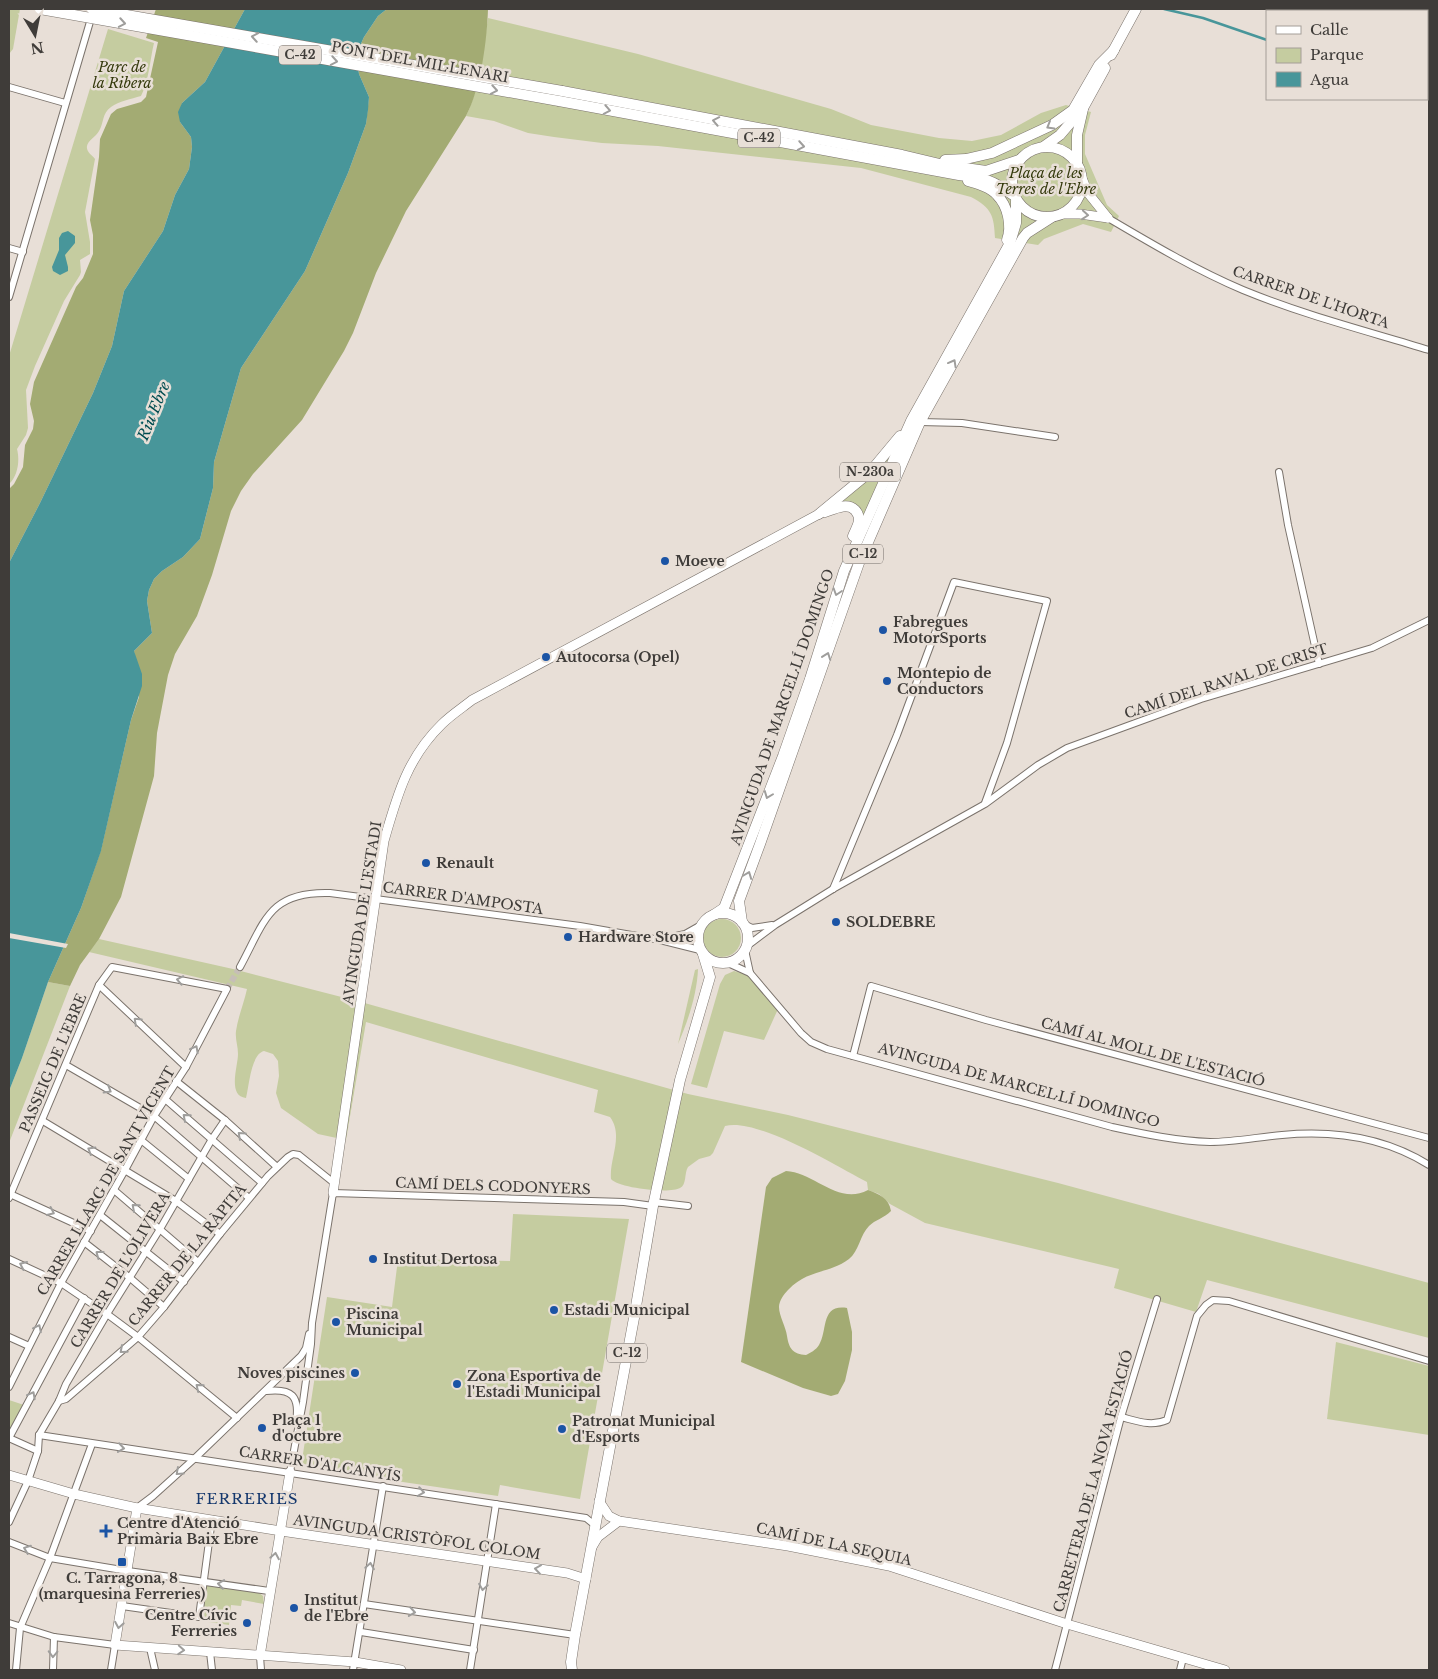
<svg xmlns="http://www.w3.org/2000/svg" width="1438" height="1679" font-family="'Libre Baskerville',serif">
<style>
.green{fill:#c5cca0}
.forest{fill:#a3ab73}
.water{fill:#48969a}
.pier{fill:#e8dfd7}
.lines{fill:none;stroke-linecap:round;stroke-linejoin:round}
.stream{stroke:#48969a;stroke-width:2.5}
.street-tunnel{stroke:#c6beb7;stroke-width:6;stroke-dasharray:6 3;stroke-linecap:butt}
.street-casing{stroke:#7b736c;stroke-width:8}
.secondary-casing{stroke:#7b736c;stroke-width:10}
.primary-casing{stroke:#7b736c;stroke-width:11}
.street{stroke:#fff;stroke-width:6}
.secondary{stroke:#fff;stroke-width:9}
.primary{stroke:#fff;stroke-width:10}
.primary-bridge-casing{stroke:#7b736c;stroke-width:11;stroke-linecap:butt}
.primary-bridge{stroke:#fff;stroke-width:10}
.oneway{stroke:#9f9e9c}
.poi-dot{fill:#1b54a5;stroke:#e8dfd7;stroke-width:2}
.labels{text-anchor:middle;stroke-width:5;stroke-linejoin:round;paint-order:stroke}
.shield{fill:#e8dfd7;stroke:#726d68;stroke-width:1}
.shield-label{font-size:12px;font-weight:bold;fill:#3f3c39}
.street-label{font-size:14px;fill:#3f3c39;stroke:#e8dfd7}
.park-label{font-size:14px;font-style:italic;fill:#353a0d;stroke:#e8dfd7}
.poi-label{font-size:14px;font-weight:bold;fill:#3f3c39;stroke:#e8dfd7;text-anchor:start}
.water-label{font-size:15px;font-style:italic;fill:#014c50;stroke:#e8dfd7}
.neighbourhood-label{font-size:15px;letter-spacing:1px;fill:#15386d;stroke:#e8dfd7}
</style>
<rect width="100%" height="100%" fill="#e8dfd7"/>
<!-- green -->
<g class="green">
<polygon points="9,9 20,9 13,49 9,54"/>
<path d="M488,18L638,54L831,109L871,125L939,138L972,141L1001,135L1041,113L1066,105L1091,112L1085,135V154L1107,205L1119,216L1111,232L1083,224L1044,239L1038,245L995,238C994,216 992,208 971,197L861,168L658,146L602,143L554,137L528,133L494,121L466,116C481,85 483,51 488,18Z"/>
<path d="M108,29L154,43C150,59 149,81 141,96C131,99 119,101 111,107C102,113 104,123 99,131C96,137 88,140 87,146C86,152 92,155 95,159L85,212L90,242V254L80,260L81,272L80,275L64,301L35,366L26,390L28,428L26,435L17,449C20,460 18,476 9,484V356Z"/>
<polygon points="897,445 862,522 838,502"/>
<circle cx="722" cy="938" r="19"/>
<path d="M99,939L233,969L361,1002L688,1094L788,1115L1058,1183L1429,1283V1338L1207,1280L1196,1312L1114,1288L1119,1269L925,1223L890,1204L879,1194L868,1190L867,1182C838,1167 757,1117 725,1126L713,1153L710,1156L699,1159L688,1167C684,1173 687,1185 680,1188C670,1194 618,1188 611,1179C609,1159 624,1136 610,1117L594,1112L598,1090L366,1022L346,1140L318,1134L281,1108L276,1093L279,1076L278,1061L273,1054L264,1051C251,1054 249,1086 246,1098C227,1096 238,1066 238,1054C238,1046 235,1039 236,1031C238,1017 244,1003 247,989L89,952Z"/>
<path d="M698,969C697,994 688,1021 678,1044L695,970Z"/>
<polygon points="734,971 748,975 778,1009 764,1040 724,1031 707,1088 691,1084 720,984 725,975"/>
<polygon points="48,982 70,986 9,1143 9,1091 22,1058"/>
<polygon points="513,1214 629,1219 580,1499 500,1485 498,1496 301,1467 327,1297 392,1307 398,1259 510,1261"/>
<polygon points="1336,1342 1429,1366 1429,1435 1327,1419"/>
<polygon points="9,1400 27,1406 9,1438"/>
<polygon points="207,1585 258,1592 263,1596 264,1604 242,1600 241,1606 231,1605 229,1625 201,1621"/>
</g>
<!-- forest -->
<g class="forest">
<polygon points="156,9 245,9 205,82 182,103 180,122 191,137 192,147 189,169 175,195 163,231 124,291 112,346 93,393 40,503 9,563 9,489 14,484 23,467 25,445 33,429 34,421 30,404 34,382 76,287 83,278 93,254 93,235 90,220 99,157 100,139 111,114 117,109 141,102 146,97 158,42 146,38"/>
<path d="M387,9H488C487,40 481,88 466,116L406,211L376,273L353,333L344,351L302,420L253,474L241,491L231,511L212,575L197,616L175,654L168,675L157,733L154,776L121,897L99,939L80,965L70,986L48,982L81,908L101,850L131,720L139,697L134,651L152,633L147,601L149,590L154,579L162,571L183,557L200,539L213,488L214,462L241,368L305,271L348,173L366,124L369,97L359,74L357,61L359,48L364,37L378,16Z"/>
<path d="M786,1171C814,1172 838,1206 868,1190C879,1194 889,1198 891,1211C884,1218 875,1220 869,1226C860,1235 859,1251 849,1259C829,1274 808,1269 788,1290C784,1294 779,1301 779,1307C779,1316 786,1327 787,1336C789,1349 793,1354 806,1355C810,1353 816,1350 819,1345C828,1331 820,1304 847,1308L852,1332V1350L845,1381L838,1394L831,1396L803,1388L741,1362L766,1187L772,1178Z"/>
</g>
<!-- water -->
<g class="water">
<polygon points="245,9 387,9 378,16 364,37 359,48 357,61 359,74 369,97 368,110 366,124 348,173 305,271 241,368 214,462 213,488 200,539 183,557 162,571 154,579 149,590 147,601 152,633 134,651 142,674 142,686 131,720 101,851 81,908 48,982 22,1058 9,1091 9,563 40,503 93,393 112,346 124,291 163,231 175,195 189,169 192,147 191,137 180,122 178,112 182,103 205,82"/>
<polygon points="68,231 75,236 75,243 65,255 68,267 68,271 60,275 53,271 52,267 59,250 59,238 62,233"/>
</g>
<!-- pier -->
<polygon class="pier" points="9,933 68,944 66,948 9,938"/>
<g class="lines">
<!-- stream -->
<g class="stream">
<polyline points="1164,9 1203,18 1267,40"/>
<polyline points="1427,75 1429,75"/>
</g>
<!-- street-tunnel -->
<polyline class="street-tunnel" points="227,989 240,967"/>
<defs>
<g id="street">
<polyline points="9,87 65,103"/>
<path d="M1108,218C1152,244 1196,270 1243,290C1304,315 1367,331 1429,350"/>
<polyline points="9,248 23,252"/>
<polyline points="9,297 92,15"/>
<polyline points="920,422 962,423 1055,437"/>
<polyline points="1279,472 1288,525 1319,664"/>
<polyline points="833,889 897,735 954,582 1047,601 1007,743 985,803"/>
<polyline points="744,924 752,928 772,925"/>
<polyline points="663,939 685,934 701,925"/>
<polyline points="747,946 775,925 833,889 985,804 1038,765 1067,748 1201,699 1372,648 1429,620"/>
<path d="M745,950L750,973L801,1033L811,1042L827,1049L1112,1127C1144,1134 1177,1141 1210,1142C1234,1142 1258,1137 1282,1135C1334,1130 1384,1137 1429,1165"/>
<polyline points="728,963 750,973"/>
<path d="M240,967C265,921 269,891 330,893L580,926L660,940L700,950"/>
<polyline points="99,985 186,1067"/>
<polyline points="853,1056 871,986 986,1020 1429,1138"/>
<polyline points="66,1065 154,1116 249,1198"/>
<polyline points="176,1081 225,1120 277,1167"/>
<polyline points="165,1099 262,1183"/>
<polyline points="43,1121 176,1201 220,1234"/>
<polyline points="141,1140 189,1179"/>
<polyline points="114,1190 198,1262"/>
<polyline points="10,1194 91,1231"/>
<polyline points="9,1198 99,985 112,967 227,989 186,1067 154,1116 125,1170 61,1283 9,1387"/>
<polyline points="653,1202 688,1206"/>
<polyline points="100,1215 184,1282"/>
<polyline points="84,1242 129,1277 164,1307"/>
<polyline points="9,1259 61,1283 107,1314 138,1337 237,1418"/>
<polyline points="9,1337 29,1346"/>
<path d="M266,1391C292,1388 300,1396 296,1422"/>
<polyline points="59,1401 66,1399 138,1337 164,1307 220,1234 268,1176 288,1157 293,1154 299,1155 334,1183"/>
<path d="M1121,1417C1137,1421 1151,1427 1167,1420L1197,1316L1206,1305L1213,1300L1229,1301L1429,1361"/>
<polyline points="39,1435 508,1506 586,1518 596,1526"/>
<polyline points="39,1435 59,1401 66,1384 107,1314 160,1229 212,1139 225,1120"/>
<polyline points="9,1438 84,1298"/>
<polyline points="9,1438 38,1451"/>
<polyline points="290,1472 303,1402 311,1344 312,1323 333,1193 624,1202 653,1206"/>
<polyline points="137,1508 153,1496 194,1459 301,1356 306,1348 309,1334"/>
<polyline points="9,1522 28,1481 38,1451 39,1435"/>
<polyline points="9,1542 50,1558 128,1571 269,1591"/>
<polyline points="364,1604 575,1635"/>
<polyline points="122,1606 199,1617 212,1519"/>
<polyline points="9,1623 54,1637 115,1645 111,1670"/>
<polyline points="361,1632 474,1650"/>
<polyline points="150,1648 155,1670"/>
<polyline points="210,1652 212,1670"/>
<polyline points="260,1656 261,1670"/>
<polyline points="16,1670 20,1628 50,1558 92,1444"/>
<polyline points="53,1670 54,1637"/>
<polyline points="353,1670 383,1486"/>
<polyline points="470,1670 496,1504"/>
<polyline points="1055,1670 1121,1417 1157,1299"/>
<polyline points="1180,1670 1183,1658"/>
</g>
<g id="secondary">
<polyline points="1082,178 1088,193 1108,218"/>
<polyline points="1061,214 1080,214 1108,218"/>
<path d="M333,1193L384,841C397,796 407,758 442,724C451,715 462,708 472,700L819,514"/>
<polyline points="9,1475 74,1494 137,1508 281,1531 567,1573 586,1579"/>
<polyline points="599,1501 609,1516 619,1521 788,1546 889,1566 1067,1624 1225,1670"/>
<polyline points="137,1508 115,1645 355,1662 401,1670"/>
<polyline points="592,1547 598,1537 619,1521"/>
<polyline points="260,1656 290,1472"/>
</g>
<g id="primary">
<polyline points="1111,55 1136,9"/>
<polyline points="562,91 902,155 944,165 986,171 1019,160"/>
<path d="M559,101L959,175C985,178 992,180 1013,195"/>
<circle cx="1047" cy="182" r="35"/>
<polyline points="1043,147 1060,135 1083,108 1105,68"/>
<polyline points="945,160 966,159 992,153 1052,125 1073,110 1099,65 1114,50"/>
<polyline points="1077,163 1077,135 1083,109"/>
<path d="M968,181C978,184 990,187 997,195C1008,206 1012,226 1007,240"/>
<path d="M825,512C834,509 847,502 855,510C858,513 859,517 859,521C858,526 855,531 853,536"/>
<polyline points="819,514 870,472 900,436"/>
<circle cx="723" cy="938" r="25"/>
<polyline points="715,914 724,908 783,756 810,679 844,571 911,421 1010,243 1016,223 1016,201"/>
<polyline points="742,922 739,901 760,844 859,563 920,422 1023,238 1027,233 1052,217"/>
<polyline points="572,1670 571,1662 575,1635 634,1318 653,1206 680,1080 710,977 703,954"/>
</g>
</defs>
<!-- street casing -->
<use href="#street" class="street-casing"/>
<!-- secondary casing -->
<use href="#secondary" class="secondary-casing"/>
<!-- primary casing -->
<use href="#primary" class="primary-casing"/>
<!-- street -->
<use href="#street" class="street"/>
<!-- secondary -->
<use href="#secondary" class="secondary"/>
<!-- primary -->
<use href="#primary" class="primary"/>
<defs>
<g id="primary-bridge">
<polyline points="40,9 559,101"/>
<polyline points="92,9 562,91"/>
</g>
</defs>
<!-- primary-bridge casing -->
<use href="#primary-bridge" class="primary-bridge-casing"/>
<!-- primary-bridge -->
<use href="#primary-bridge" class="primary-bridge"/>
</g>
<!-- one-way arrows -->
<defs><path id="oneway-chevron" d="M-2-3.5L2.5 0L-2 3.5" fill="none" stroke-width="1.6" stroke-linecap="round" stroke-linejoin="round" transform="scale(1.25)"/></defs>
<g class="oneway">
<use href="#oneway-chevron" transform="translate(122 23) rotate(10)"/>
<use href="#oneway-chevron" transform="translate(255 37) rotate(-170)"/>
<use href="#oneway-chevron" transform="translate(334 61) rotate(10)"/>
<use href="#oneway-chevron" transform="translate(494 90) rotate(10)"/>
<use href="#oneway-chevron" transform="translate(607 110) rotate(11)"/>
<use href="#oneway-chevron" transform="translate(716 121) rotate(-169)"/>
<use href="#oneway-chevron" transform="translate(1050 126) rotate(150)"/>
<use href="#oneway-chevron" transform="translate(801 146) rotate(10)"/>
<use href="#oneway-chevron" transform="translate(1085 215) rotate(5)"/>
<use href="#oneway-chevron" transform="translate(953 363) rotate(-61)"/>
<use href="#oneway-chevron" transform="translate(837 592) rotate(108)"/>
<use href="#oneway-chevron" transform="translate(827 656) rotate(-70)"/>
<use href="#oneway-chevron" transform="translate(768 795) rotate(111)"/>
<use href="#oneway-chevron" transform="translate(748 875) rotate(-69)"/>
<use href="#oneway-chevron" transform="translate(180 980) rotate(-169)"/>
<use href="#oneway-chevron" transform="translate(137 1021) rotate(-137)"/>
<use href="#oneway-chevron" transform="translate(195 1049) rotate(-62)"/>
<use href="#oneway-chevron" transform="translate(108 1090) rotate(30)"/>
<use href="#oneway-chevron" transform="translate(186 1117) rotate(-139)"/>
<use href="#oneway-chevron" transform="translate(241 1135) rotate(-138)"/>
<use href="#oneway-chevron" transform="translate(91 1150) rotate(-149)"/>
<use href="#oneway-chevron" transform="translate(135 1207) rotate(-139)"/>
<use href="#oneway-chevron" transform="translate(51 1212) rotate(25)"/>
<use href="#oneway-chevron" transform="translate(99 1254) rotate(-143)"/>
<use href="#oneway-chevron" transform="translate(23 1265) rotate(-156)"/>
<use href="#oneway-chevron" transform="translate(38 1328) rotate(-64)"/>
<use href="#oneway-chevron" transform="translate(123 1350) rotate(139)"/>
<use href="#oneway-chevron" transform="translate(199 1387) rotate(-141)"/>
<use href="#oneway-chevron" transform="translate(32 1395) rotate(-62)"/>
<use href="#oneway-chevron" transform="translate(121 1448) rotate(8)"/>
<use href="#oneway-chevron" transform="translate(179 1472) rotate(138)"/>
<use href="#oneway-chevron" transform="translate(421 1492) rotate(9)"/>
<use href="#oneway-chevron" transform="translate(27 1549) rotate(-159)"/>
<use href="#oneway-chevron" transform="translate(275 1556) rotate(-80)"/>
<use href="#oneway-chevron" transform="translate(370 1566) rotate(-81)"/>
<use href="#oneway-chevron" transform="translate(538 1569) rotate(-172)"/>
<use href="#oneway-chevron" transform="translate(221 1584) rotate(-172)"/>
<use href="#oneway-chevron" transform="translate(483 1587) rotate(99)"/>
<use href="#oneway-chevron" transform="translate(412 1612) rotate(9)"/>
<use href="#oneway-chevron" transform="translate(119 1625) rotate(100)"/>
<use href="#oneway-chevron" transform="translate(181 1650) rotate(4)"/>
<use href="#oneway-chevron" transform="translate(53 1654) rotate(92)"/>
</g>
<!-- markers -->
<g class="poi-dot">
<circle cx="665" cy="561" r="5"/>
<circle cx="883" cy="630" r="5"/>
<circle cx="546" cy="657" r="5"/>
<circle cx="887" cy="681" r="5"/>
<circle cx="426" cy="863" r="5"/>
<circle cx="836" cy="922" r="5"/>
<circle cx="568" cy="937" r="5"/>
<circle cx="373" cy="1259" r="5"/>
<circle cx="554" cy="1310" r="5"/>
<circle cx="336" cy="1322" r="5"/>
<circle cx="355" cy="1373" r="5"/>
<circle cx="457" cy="1384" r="5"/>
<circle cx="262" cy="1428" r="5"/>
<circle cx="562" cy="1429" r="5"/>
<path d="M103.5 1523.5h5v5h5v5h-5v5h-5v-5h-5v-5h5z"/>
<rect x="117" y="1557" width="10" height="10" rx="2.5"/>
<circle cx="294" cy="1608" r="5"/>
<circle cx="247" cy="1623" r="5"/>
</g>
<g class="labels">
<!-- shield labels -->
<g class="shield">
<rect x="279" y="45.5" width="42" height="19" rx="4"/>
<rect x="738" y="128.5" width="42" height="19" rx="4"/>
<rect x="840" y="462.5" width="60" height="19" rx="4"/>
<rect x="843" y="544.5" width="40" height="19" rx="4"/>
<rect x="607" y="1343.5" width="40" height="19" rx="4"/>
</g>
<g class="shield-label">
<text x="300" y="59">C-42</text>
<text x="759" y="142">C-42</text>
<text x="870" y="476">N-230a</text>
<text x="863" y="558">C-12</text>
<text x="627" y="1357">C-12</text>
</g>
<!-- street labels -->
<g class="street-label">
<text transform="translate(420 62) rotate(10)" y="5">PONT DEL MIL·LENARI</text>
<text transform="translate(1311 297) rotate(19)" y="5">CARRER DE L'HORTA</text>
<text transform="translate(1226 681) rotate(-18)" y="5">CAMÍ DEL RAVAL DE CRIST</text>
<text transform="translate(782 707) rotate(-71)" y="5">AVINGUDA DE MARCEL·LÍ DOMINGO</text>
<text transform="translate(463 898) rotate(8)" y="5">CARRER D'AMPOSTA</text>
<text transform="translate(362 913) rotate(-81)" y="5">AVINGUDA DE L'ESTADI</text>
<text transform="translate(1153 1052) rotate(15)" y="5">CAMÍ AL MOLL DE L'ESTACIÓ</text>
<text transform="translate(53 1063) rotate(-67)" y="5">PASSEIG DE L'EBRE</text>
<text transform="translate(1019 1085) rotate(15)" y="5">AVINGUDA DE MARCEL·LÍ DOMINGO</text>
<text transform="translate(106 1181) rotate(-60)" y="5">CARRER LLARG DE SANT VICENT</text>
<text transform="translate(493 1186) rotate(2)" y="5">CAMÍ DELS CODONYERS</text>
<text transform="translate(187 1255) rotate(-51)" y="5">CARRER DE LA RÀPITA</text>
<text transform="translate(120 1270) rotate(-59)" y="5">CARRER DE L'OLIVERA</text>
<text transform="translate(320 1464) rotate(9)" y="5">CARRER D'ALCANYÍS</text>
<text transform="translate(1093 1481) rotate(-75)" y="5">CARRETERA DE LA NOVA ESTACIÓ</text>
<text transform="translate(417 1537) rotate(8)" y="5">AVINGUDA CRISTÒFOL COLOM</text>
<text transform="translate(834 1544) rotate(12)" y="5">CAMÍ DE LA SEQUIA</text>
</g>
<!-- park labels -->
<g class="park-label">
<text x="122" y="72">Parc de<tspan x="122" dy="16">la Ribera</tspan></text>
<text x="1046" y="178">Plaça de les<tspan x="1046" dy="16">Terres de l'Ebre</tspan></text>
</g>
<!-- poi labels -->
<g class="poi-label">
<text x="675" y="566">Moeve</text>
<text x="893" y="627">Fabregues<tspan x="893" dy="16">MotorSports</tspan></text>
<text x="556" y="662">Autocorsa (Opel)</text>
<text x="897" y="678">Montepio de<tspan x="897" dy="16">Conductors</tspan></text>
<text x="436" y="868">Renault</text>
<text x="846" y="927">SOLDEBRE</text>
<text x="578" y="942">Hardware Store</text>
<text x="383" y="1264">Institut Dertosa</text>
<text x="564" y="1315">Estadi Municipal</text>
<text x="346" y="1319">Piscina<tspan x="346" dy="16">Municipal</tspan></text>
<text x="345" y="1378" text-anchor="end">Noves piscines</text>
<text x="467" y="1381">Zona Esportiva de<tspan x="467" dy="16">l'Estadi Municipal</tspan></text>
<text x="272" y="1425">Plaça 1<tspan x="272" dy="16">d'octubre</tspan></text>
<text x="572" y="1426">Patronat Municipal<tspan x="572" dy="16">d'Esports</tspan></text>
<text x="117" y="1528">Centre d'Atenció<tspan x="117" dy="16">Primària Baix Ebre</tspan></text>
<text x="122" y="1583" text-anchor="middle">C. Tarragona, 8<tspan x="122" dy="16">(marquesina Ferreries)</tspan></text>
<text x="304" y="1605">Institut<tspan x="304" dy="16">de l'Ebre</tspan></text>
<text x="237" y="1620" text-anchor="end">Centre Cívic<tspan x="237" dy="16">Ferreries</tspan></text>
</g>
<!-- water labels -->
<g class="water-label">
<text transform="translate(154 411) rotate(-68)" y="5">Riu Ebre</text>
</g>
<!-- neighbourhood labels -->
<g class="neighbourhood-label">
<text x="247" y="1504">FERRERIES</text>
</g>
</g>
<!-- border -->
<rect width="1438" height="1679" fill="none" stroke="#3f3c39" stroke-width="20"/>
<!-- legend -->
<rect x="1266" y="10" width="162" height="90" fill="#e8dfd7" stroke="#a49e98"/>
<rect x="1276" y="26" width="25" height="8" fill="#ffffff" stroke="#a49e98"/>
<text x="1310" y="35" font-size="15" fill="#3f3c39">Calle</text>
<rect x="1276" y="48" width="25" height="15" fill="#c5cca0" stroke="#a49e98"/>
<text x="1310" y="60" font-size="15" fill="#3f3c39">Parque</text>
<rect x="1276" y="72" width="25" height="15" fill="#48969a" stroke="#a49e98"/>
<text x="1310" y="85" font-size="15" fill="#3f3c39">Agua</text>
<!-- north arrow -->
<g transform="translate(35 35) rotate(170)" stroke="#e8dfd7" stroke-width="4" paint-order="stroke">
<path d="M0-4L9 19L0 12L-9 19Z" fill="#3f3c39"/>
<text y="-8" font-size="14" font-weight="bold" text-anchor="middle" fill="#3f3c39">N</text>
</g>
</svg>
